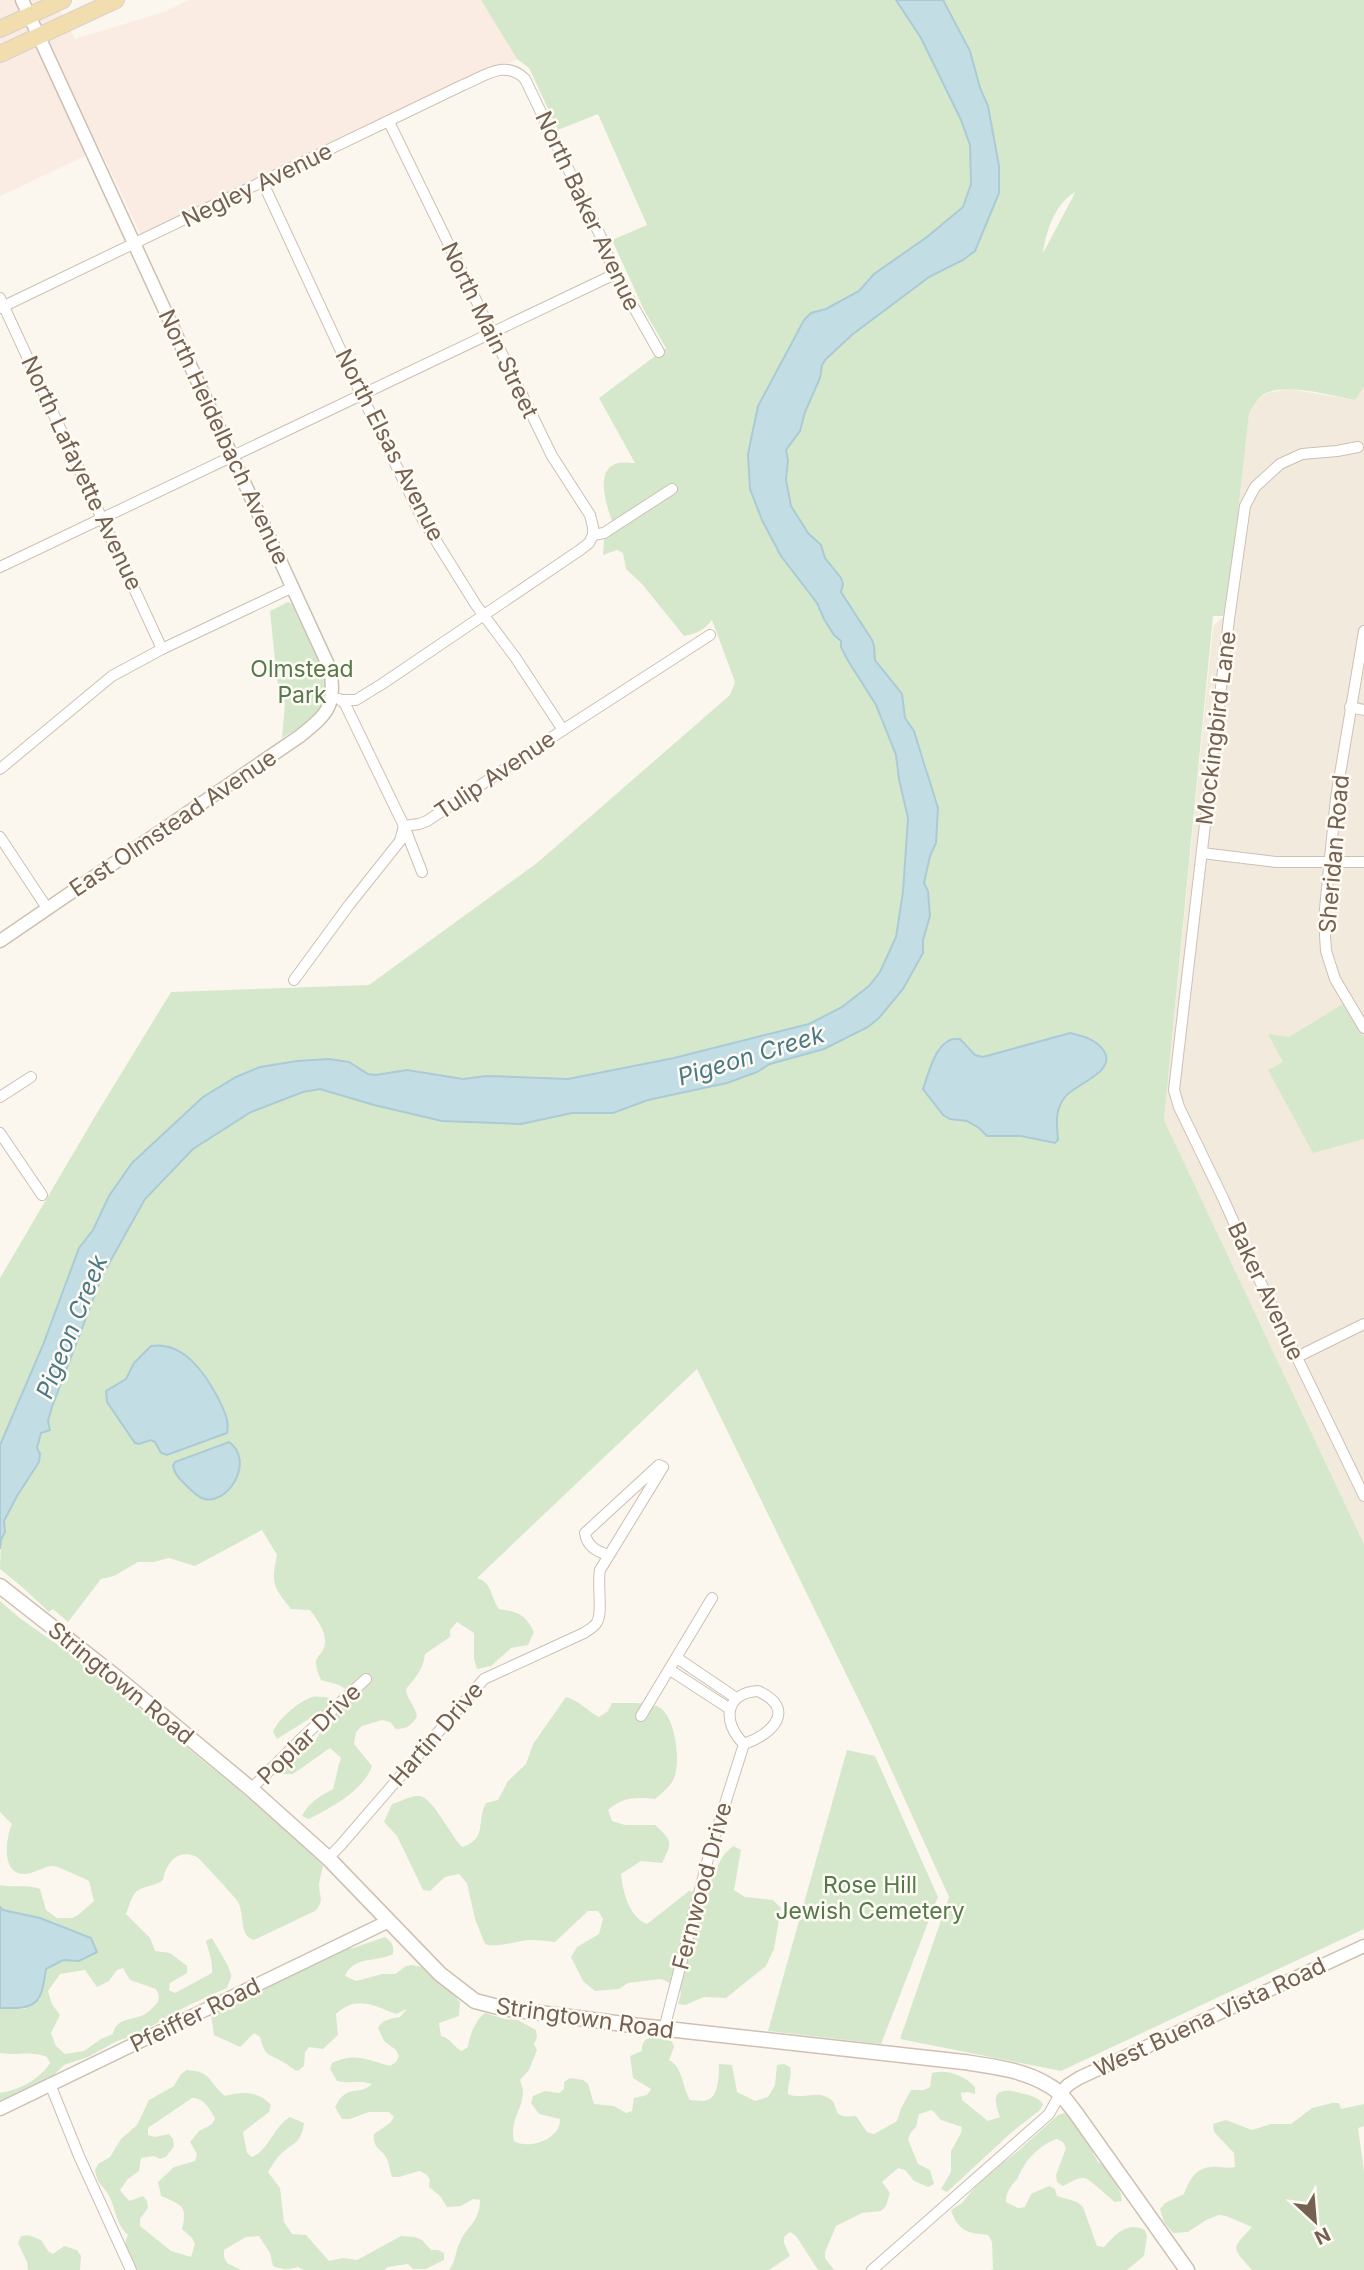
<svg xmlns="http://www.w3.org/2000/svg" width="1364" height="2270" font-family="Inter,sans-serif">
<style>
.residential{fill:#f2eadd}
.commercial{fill:#faebe3}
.green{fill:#d6e8cc;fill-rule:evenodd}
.water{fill:#c3dde4;stroke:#aacbd5;stroke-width:2}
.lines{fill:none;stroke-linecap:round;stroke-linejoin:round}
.minor-casing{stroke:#cdc0b3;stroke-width:12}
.tertiary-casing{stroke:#cdc0b3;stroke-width:15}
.secondary-casing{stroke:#cfc1b2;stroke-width:17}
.primary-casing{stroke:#d8d3ce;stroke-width:18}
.minor{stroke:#fff;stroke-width:10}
.tertiary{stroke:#fff;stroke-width:12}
.secondary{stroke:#fff;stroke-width:14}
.primary{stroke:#f2ddae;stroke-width:16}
.labels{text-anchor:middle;stroke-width:5;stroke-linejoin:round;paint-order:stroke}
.street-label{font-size:23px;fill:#756151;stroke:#fefbf4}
.park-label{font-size:23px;fill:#55794b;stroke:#fefbf4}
.water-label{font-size:24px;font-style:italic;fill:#4c7986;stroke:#fefbf4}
</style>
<rect width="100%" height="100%" fill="#fbf7ee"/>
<!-- residential -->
<polygon class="residential" points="1364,387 1364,1544 1164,1120 1213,626 1224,616 1228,602 1249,414 1255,402 1267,393 1289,389 1355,400"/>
<!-- commercial -->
<polygon class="commercial" points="0,0 55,0 75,39 164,12 189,0 481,0 517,59 142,237 100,149 0,196"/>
<!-- green -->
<g class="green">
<path d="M481,0H896L921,38L961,120L970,145L971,184L963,207L927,237L874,274L859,291L826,309L811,313L748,454L750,489L762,520L781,556L817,603L824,619L834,635L841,641V647L847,659L876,705L896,755L899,779L908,818L903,892L896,937L880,973L869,986L842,1007L809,1024L674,1058L568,1079L487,1076L463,1079L407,1070L376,1075L368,1074L349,1062L236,1077L203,1097L132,1163L109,1196L93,1230L79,1248L43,1345L0,1445V1278L97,1113L171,992L369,985L537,863L730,695L735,682L712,620C703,631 698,633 684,636L642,584L626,569L623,553L617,550L603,555L604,540L613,524C608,510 595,474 613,465C619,461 629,463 635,463L599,398L666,348L645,312L612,240L647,225L598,114L558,130L529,68L517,59Z"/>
<path d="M943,0H1364V387L1355,400C1331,396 1289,383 1266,393C1257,398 1253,406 1249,414L1228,602L1224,616H1213L1164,1120L1364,1544V1929L1061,2071L900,2039L949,1897L870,1723L697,1369L477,1578C492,1582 491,1598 499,1609C518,1612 525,1614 534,1632L528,1645L511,1648L491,1666L477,1669L474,1659V1633L457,1622L450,1630V1637L425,1654C423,1670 416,1677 406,1689C407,1700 415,1705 417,1716C412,1725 407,1729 396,1729L390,1722L382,1720L362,1726L356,1732L354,1744L372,1766C364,1790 331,1808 309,1819L302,1816C308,1803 320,1796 333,1789C336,1779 337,1769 341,1758L330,1748L293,1774H282L279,1766C292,1750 321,1749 321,1725L309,1719L277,1739L273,1732C277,1720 299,1701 312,1697C322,1695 337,1700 347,1701L350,1692L339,1685L321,1680C308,1651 324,1660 325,1642C326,1631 316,1618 310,1610L291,1609C273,1587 271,1583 277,1555L262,1530L195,1566L169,1558L154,1562H138L114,1576L101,1579L68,1622L53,1609L49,1612L21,1586L0,1569L1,1540L5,1532L3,1521L37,1448L41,1433L48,1421L77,1337L108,1263L145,1199L193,1149L251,1112L303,1092L320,1089L374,1105L442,1121L521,1124L572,1113H613L648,1100L727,1083L757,1072L770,1064L824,1049L868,1027L879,1018L903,989L923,953V940L930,916L928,891L924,883L930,856L936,842L937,822L927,768L914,731L905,718L902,694L875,660L874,646L872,640L841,592L843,584L841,578L825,558L821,545L808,533L791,506L786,480L788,460L786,450L800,431L805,412L820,378L822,365L826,359L853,334L929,277L963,260L975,251L999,193L988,106L980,88L970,51ZM1075,192V193L1043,253C1046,231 1055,204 1075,192Z"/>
<path d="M288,602L292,604L324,674C332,712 310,720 282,738L285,704L277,680L270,611Z"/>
<polygon points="1343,1004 1364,1037 1364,1139 1313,1153 1268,1070 1283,1062 1268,1034 1289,1037"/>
<path d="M0,1601L21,1619L81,1661L305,1844L323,1866C322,1871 320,1878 319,1884C319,1896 325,1901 315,1911L254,1940C237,1936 247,1911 235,1898C231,1893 200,1859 197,1857C178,1848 166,1863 163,1880C155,1887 143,1885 136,1892C131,1897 129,1907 126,1914L150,1938L155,1951L170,1953L187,1966V1973L170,1983L169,1990L175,1993L212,1973C213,1961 209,1953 206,1941L212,1938C216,1946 232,1969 231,1976C231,1980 228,1984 227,1988L189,2005L136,2035L117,2041L88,2057L64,2065L50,2079L0,2104V2093C19,2090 40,2079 50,2063L47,2057C30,2050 18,2056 0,2053V2008L25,2009L44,1988L45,1969L63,1960L79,1961L96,1952L90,1938L40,1918L3,1910L0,1907V1885C13,1888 28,1884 40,1889L46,1910L57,1918H72L78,1915L94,1901L89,1881C86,1879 56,1866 54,1866C44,1866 36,1873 26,1874C0,1876 6,1837 12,1824L0,1812ZM123,1968L130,1980L156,1989L159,1996L158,2002C154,2006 150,2011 145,2014C133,2021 116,2017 113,2034L101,2039L84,2051L65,2054L56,2046L51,2033L60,2015L52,2004L48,1991L60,1974L85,1970L97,1987L109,1981L117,1970Z"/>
<path d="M566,1697C580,1701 587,1711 599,1717L608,1711L612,1703C624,1703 647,1702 657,1706C676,1714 681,1762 674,1778C671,1786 662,1793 655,1799C636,1797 623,1797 608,1810L612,1821L625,1825H655C672,1840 673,1842 662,1863L641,1861L621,1874C623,1892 629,1917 647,1924L689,1891C713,1894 713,1869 724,1855C726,1852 730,1849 733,1846L741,1850L734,1890L745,1897L773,1900L781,1908L774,1949L766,1966L726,1998L704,1997L685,2005L678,2004L681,1993L679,1987L661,1979L628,1983L619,1989L595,1991L583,1981L571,1957L577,1947L599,1934L603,1919L598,1911H588L555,1942C547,1941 539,1940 531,1940C518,1940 496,1949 485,1944L475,1919L467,1883L459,1874L445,1877L430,1891L423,1890L397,1836L384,1822L392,1804C400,1802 411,1795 419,1796C432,1796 451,1836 462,1847C488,1839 476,1821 486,1803L498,1800L508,1781L526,1764L533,1744Z"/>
<polygon points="847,1750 875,1756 938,1897 881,2044 768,2031"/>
<path d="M385,1937C392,1942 394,1945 393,1954C376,1963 354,1955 345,1976L356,1981L382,1974H395L406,1966L412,1965L428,1968L443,1981L460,2002L459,2016L439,2023L441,2036C451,2038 453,2047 462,2051L468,2047C469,2036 476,2019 485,2013L505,2019L518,2020L536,2030L537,2037L534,2044L537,2050L529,2070L520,2080C521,2084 523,2088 523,2092C523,2109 509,2121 514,2141C529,2150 561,2139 560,2119L539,2114L531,2103L533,2096L545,2091L559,2093L564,2089V2082L570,2078L583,2080L588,2084L594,2104L614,2106L626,2113L632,2111L634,2098L647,2095L651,2089L633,2078L630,2056L642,2051C641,2032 659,2038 672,2041L674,2047L669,2060C683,2067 682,2086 690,2100C695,2100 702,2102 707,2100C719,2097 719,2074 719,2064L732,2065L737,2092L755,2101L768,2097L775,2085L777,2065L784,2064L790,2067C793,2076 787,2084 788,2094C801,2100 814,2091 827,2097C843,2105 827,2119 856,2116L867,2132L874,2134L897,2121L901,2108L911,2090H924L930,2087L932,2073C947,2069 965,2076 975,2087V2094L968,2092L961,2093L962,2100L988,2121L1000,2117C992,2097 994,2087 1017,2092C1027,2095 1036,2095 1043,2104L1040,2110L1012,2132L947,2192L941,2189L951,2172V2151L961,2133L962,2127L941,2120L932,2110L919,2114L916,2127L911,2132L908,2139L918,2164L930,2170L934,2184L928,2187L914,2181L905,2170L898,2168L882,2182L890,2193L886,2206L881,2211L862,2213L836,2226L825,2252V2258L834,2270H818L796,2236L790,2232L784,2237V2243L790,2256L769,2270H449C456,2261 455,2252 460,2242C468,2224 479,2224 480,2200L473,2199L461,2206L447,2207L440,2196L429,2187L430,2180L426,2174L419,2171L399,2177H392C390,2171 389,2164 387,2159C382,2149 372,2148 374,2134L390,2123L394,2117L389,2112H369L350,2119H342L335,2107C348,2082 358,2097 372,2084C359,2080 350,2084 337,2081L330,2069L332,2063C355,2052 367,2060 390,2066L396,2062L399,2056L396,2050L384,2041L378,2028C383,2019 390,2019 400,2017L407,2009L396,2014C373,2005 356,1995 336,2014L338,2035L323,2049L309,2047L305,2052L304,2066L298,2071C291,2069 290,2065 283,2062C267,2053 265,2056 260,2037L254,2033L240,2047L214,2035L211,2015L234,2002L260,1994L269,1984L333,1951L353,1948Z"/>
<path d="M187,2070C213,2072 207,2081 225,2096C242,2092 258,2090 271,2105L269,2112L243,2132L247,2153L252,2157C269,2150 274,2126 290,2117L304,2123C301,2143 296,2141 282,2153C276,2158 272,2166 268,2172L280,2188L284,2222L292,2234L306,2235L329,2261L343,2258L357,2260L401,2236L415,2237L422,2240L431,2250H438L444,2253V2260L426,2269H413L408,2264L388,2267L384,2270H304L298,2267C289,2270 282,2270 273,2266L270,2253L259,2236L246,2237L224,2250V2257L227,2263L241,2270H136C130,2258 121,2247 128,2235C114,2221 117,2210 108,2194C101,2183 98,2186 95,2170L98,2164L110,2157L121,2139L137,2125L149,2100L174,2086L181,2074ZM192,2098C204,2098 209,2108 215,2118L212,2124L199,2131L190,2142L197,2154L195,2161L174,2167L158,2182L161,2196C182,2205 188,2206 182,2229L192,2238L195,2244L191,2257L171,2251L140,2226V2219L148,2208L147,2201L143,2196L129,2201L120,2190L128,2179L139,2171L141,2158L154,2156L160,2159L166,2157L174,2146L173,2139L169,2134L155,2137L148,2135V2128Z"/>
<path d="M1332,2103H1339L1341,2109L1364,2104V2126L1358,2128L1364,2171V2270H1252C1230,2246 1232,2249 1252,2227L1226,2216L1219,2215L1206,2220L1188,2232L1173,2233L1164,2222L1160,2209L1165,2203L1184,2194C1189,2181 1195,2168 1211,2167C1220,2166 1226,2169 1235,2167L1234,2153L1214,2132L1213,2124L1226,2120L1252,2130L1271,2124H1291L1312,2108Z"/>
<path d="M1064,2113L1075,2120L1098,2162L1109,2169L1121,2194L1122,2201L1115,2202C1109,2198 1089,2178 1084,2178C1078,2177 1069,2183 1063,2186L1057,2182L1056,2175L1066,2148L1063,2142L1057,2139C1045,2142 1028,2157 1023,2168C1022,2168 1018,2177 1018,2178C1011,2186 1006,2191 1006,2202L1018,2208L1025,2207L1031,2194L1049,2186L1055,2189L1057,2196L1077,2202L1083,2207L1097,2246L1104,2247C1116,2234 1127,2221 1145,2230L1147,2236L1144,2256L1127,2270H991L993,2269L992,2242L988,2235C967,2233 958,2231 951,2210L962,2203L984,2176L1017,2152L1058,2115Z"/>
<polygon points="28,2235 41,2240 48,2251 53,2254 64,2246 77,2250 81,2256 80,2270 28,2270 27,2262 18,2243 21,2236"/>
</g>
<!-- water -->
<g class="water">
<polygon points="896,0 943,0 970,51 980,88 988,106 999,166 999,193 975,251 963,260 929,277 853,334 826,359 822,365 820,378 805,412 800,431 786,450 788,460 786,480 791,506 808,533 821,545 825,558 841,578 843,584 841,592 872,640 874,646 875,660 902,694 905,718 914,731 938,808 936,843 930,856 924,883 928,891 930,916 923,940 923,953 903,989 879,1018 868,1027 824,1049 770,1064 757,1072 727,1083 648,1100 613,1113 572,1113 521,1124 442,1121 374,1105 320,1089 303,1092 251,1112 193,1149 145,1199 102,1276 52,1407 48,1421 50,1430 41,1433 37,1448 40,1454 39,1462 17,1496 4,1521 5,1532 1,1540 0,1549 0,1445 43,1345 79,1248 93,1230 109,1196 132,1163 203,1097 236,1077 260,1067 297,1061 329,1059 349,1062 368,1074 376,1075 407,1070 463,1079 487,1076 568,1079 674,1058 809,1024 842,1007 869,986 880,972 896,937 903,892 908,818 899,779 896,755 876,705 847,659 841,647 841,641 834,635 824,619 817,603 781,556 762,520 750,489 748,454 758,406 804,320 811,313 826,309 859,291 874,274 927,237 963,207 971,184 970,145 961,120 921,38"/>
<path d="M1070,1033C1083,1036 1096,1039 1104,1051C1117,1072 1075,1084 1065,1097C1054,1111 1057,1124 1058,1140L1055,1143L1021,1136H987L979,1128L967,1121L950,1119L943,1115L923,1089C929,1072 937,1035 960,1039L975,1055L983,1057Z"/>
<path d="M151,1346C183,1341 204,1372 217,1396C223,1408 230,1420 227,1433L167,1455L161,1453L155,1442L151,1440L139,1444L135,1443L107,1402L106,1391L126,1379L134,1363Z"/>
<path d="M229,1442C256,1461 227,1508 202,1498C197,1496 193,1492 189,1488C182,1481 175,1476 173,1466L175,1462Z"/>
<path d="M0,1907L3,1910L40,1918L91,1938L97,1952L79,1961L63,1960L46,1969C41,2005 37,2009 0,2008Z"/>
</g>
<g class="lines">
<defs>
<g id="minor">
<polyline points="389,122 552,456 590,515 593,527 593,535"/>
<polyline points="263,183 361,394 423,520 476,605 515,657 563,730"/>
<polyline points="0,298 162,649"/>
<path d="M0,308L463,85C485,76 505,59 525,79L600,235L615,274L659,352"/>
<polyline points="1358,447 1337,451 1302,454 1280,464 1255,487 1245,506 1229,619 1174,1090 1179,1107 1223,1198 1259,1279 1364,1496"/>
<polyline points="593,535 604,533 672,489"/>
<polyline points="0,567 615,274"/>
<polyline points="1364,631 1336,798 1324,919 1326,951 1335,979 1364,1028"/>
<polyline points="339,699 345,704 404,826 422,872"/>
<polyline points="341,700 356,700 382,684 580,550 589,543 593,535"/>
<polyline points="1350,707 1364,710"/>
<polyline points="0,769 112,676 162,649 293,587"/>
<polyline points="0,837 47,908"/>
<polyline points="1202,853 1276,862 1364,862"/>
<polyline points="294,980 349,905 400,841 404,826 419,824 427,821 563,730 710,635"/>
<polyline points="0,1097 31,1077"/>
<polyline points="0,1133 42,1195"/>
<polyline points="1297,1357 1364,1324"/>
<path d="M608,1555C596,1551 587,1546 585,1533L659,1465L663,1467"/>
<polyline points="677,1658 736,1698"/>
<polyline points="670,1670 730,1709"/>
<path d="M758,1691C797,1709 773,1734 744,1744C722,1723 724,1693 758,1691Z"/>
<polyline points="641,1716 712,1598"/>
<polyline points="251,1789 301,1739 366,1679"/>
<path d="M328,1858L340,1846L484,1679L584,1633C588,1630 595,1627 597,1622C603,1613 597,1584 600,1570L663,1467"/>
<polyline points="664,2029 710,1851 744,1744"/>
<polyline points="50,2084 79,2156 131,2270"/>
<polyline points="872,2270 1049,2114 1060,2094"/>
</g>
<g id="tertiary">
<path d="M0,941L300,736C327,714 337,706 330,669L22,0"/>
<polyline points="1060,2094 1068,2085 1079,2078 1364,1946"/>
<polyline points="0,2109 389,1921"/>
</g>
<path id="secondary" d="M0,1586L116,1677L251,1789L328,1858L440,1974L475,2001L502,2008L631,2025L964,2062C991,2066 1024,2070 1048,2085C1060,2091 1067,2102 1075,2112L1187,2270"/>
<g id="primary">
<polyline points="0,29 63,0"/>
<polyline points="0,54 116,0"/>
</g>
</defs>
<!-- minor casing -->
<use href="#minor" class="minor-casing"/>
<!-- tertiary casing -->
<use href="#tertiary" class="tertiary-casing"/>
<!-- secondary casing -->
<use href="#secondary" class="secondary-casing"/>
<!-- primary casing -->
<use href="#primary" class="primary-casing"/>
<!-- minor -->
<use href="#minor" class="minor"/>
<!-- tertiary -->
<use href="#tertiary" class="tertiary"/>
<!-- secondary -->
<use href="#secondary" class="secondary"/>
<!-- primary -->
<use href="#primary" class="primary"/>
</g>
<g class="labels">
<!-- street labels -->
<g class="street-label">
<text transform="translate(257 185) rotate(-26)" y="8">Negley Avenue</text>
<text transform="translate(588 211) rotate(65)" y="8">North Baker Avenue</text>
<text transform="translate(490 330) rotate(64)" y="8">North Main Street</text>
<text transform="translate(224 437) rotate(65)" y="8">North Heidelbach Avenue</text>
<text transform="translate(390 445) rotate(63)" y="8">North Elsas Avenue</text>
<text transform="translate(82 473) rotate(65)" y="8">North Lafayette Avenue</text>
<text transform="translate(1216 728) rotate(-83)" y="8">Mockingbird Lane</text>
<text transform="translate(495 775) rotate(-34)" y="8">Tulip Avenue</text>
<text transform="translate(173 823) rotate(-34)" y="8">East Olmstead Avenue</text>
<text transform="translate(1334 854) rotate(-85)" y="8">Sheridan Road</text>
<text transform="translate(1266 1291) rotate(65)" y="8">Baker Avenue</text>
<text transform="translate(121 1683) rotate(39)" y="8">Stringtown Road</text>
<text transform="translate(309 1734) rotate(-44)" y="8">Poplar Drive</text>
<text transform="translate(436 1734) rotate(-49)" y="8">Hartin Drive</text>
<text transform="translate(702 1886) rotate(-75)" y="8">Fernwood Drive</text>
<text transform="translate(195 2015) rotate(-26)" y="8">Pfeiffer Road</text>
<text transform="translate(1210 2017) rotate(-25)" y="8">West Buena Vista Road</text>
<text transform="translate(585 2018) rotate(8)" y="8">Stringtown Road</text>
</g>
<!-- park labels -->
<g class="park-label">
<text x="302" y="677">Olmstead<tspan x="302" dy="26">Park</tspan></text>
<text x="870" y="1893">Rose Hill<tspan x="870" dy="26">Jewish Cemetery</tspan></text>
</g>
<!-- water labels -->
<g class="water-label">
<text transform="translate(751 1056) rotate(-17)" y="8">Pigeon Creek</text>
<text transform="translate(72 1327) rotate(-68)" y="8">Pigeon Creek</text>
</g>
</g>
<!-- north arrow -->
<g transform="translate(1315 2221) rotate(154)" stroke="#fefbf4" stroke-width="5" paint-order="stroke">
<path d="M0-5L12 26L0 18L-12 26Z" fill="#756151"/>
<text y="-10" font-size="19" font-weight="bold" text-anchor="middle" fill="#756151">N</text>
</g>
</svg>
